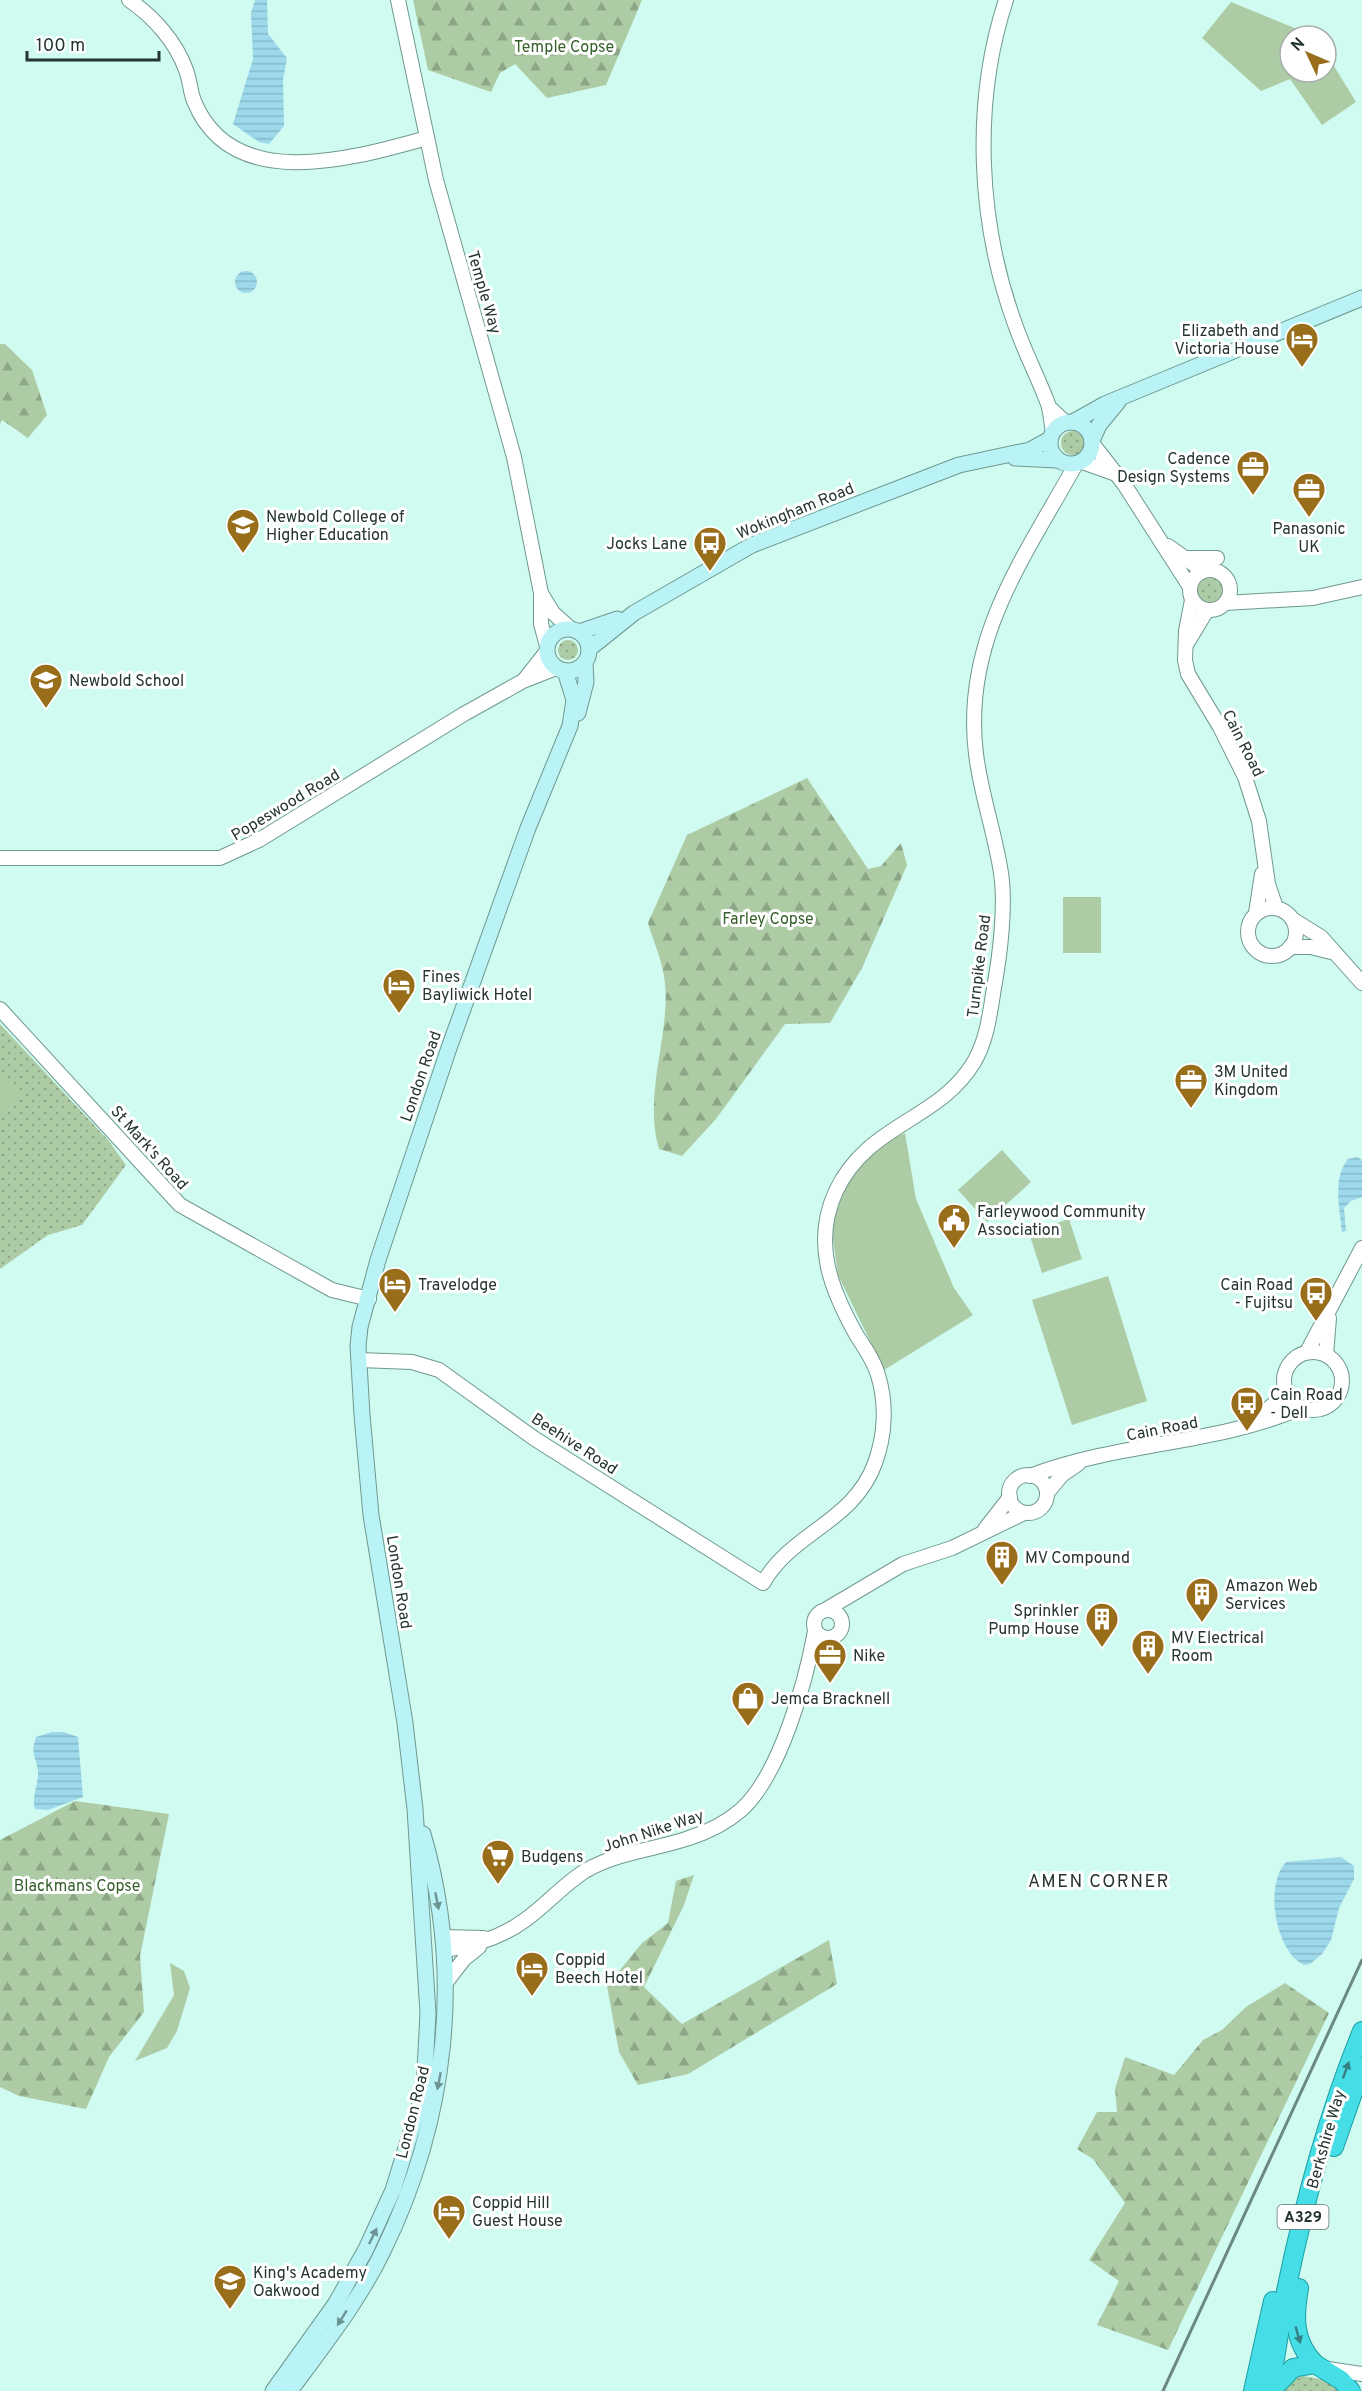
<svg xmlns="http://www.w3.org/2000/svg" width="1362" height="2391" font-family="Overpass,sans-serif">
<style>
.grass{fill:url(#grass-dots)}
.forest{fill:url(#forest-firs)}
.park{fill:#adcca5}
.water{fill:url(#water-rules)}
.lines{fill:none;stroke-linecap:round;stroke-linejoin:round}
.tertiary-casing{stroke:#6f988f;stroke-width:16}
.secondary-casing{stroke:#6f988f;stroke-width:17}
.trunk-casing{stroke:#1c9ea2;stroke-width:20}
.tertiary{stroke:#fff;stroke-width:14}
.secondary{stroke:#b9f3f5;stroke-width:15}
.trunk{stroke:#46dee6;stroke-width:18}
.rail{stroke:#6c8882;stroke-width:3}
.oneway{fill:#6e9494}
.oneway2{fill:#338183}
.labels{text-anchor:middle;stroke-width:6;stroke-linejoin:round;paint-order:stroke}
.shield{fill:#fff;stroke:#667270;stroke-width:1.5}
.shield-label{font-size:15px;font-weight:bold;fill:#243532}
.park-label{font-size:16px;fill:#345f2a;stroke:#fff}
.street-label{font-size:16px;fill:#243532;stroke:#fff}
.poi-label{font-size:16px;fill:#243532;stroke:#fff;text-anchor:start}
.neighbourhood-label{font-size:18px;letter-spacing:1.5px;fill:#243532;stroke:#fff}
</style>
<defs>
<pattern id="grass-dots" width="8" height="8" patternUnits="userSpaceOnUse" patternTransform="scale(1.5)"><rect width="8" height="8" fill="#adcca5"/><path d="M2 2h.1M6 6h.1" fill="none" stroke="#8da687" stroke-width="1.8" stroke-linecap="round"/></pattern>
<pattern id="forest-firs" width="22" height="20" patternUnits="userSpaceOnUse" patternTransform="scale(1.5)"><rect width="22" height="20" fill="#adcca5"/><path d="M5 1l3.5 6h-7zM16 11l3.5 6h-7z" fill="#8da687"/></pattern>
<pattern id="water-rules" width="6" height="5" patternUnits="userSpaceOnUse" patternTransform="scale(1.5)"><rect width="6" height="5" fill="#9dd8eb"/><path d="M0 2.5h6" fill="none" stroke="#87baca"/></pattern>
</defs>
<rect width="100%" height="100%" fill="#cffbf1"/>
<!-- grass -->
<g class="grass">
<circle cx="1073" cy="443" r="12"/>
<circle cx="1210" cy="591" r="13"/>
<circle cx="568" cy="650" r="10"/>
<polygon points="0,1024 108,1140 126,1165 82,1225 48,1235 0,1269"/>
<polygon points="1303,2376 1326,2380 1338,2391 1279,2391 1292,2380"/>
</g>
<!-- forest -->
<g class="forest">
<polygon points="413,0 642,0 606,85 547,98 515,64 500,73 491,92 428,70"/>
<polygon points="0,344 5,344 32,370 47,415 28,438 2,420 0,424"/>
<path d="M807,778L868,869L881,866L901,843L907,865L862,968L830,1023L785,1024L716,1119L682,1156L659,1149C642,1092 673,1030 664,976C661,958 653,940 648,923L687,835Z"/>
<polygon points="75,1801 169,1814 140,1956 144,2012 109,2057 86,2109 19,2096 0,2087 0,1840"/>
<polygon points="694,1875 684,1905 644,1987 682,2024 829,1940 837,1984 688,2074 638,2085 619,2052 607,1986 642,1943 668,1923 676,1881"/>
<polygon points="1285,1983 1329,2013 1168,2350 1097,2325 1119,2281 1089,2260 1125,2203 1093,2159 1077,2149 1097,2112 1117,2112 1115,2089 1125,2057 1174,2075 1203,2040 1222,2030 1246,2007"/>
</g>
<!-- park -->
<g class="park">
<polygon points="1231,2 1314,36 1290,36 1290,72 1326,72 1326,53 1356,102 1322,125 1290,79 1261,91 1202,38"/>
<rect x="1063" y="897" width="38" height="56"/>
<polygon points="4,1075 20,1093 0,1111 0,1080"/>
<polygon points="905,1133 916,1199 954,1288 973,1315 884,1370 838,1275 832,1231 838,1200 869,1150"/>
<polygon points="1002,1150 1031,1182 987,1222 958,1190"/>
<polygon points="1069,1219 1082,1259 1042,1273 1029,1233"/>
<polygon points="1108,1276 1147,1401 1072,1425 1032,1300"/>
<polygon points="170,1963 184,1971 190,1988 177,2031 167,2048 135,2061 174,1995"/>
</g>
<!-- water -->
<g class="water">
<polygon points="255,0 267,0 268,34 287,58 283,80 284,126 269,144 259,142 233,124 253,59 251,13"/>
<circle cx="246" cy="282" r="11"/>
<path d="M1357,1157L1362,1160V1197L1351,1201L1344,1208L1346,1231L1342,1232C1340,1208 1332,1179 1348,1159Z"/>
<path d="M52,1732H64L78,1737L83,1797L48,1810L35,1809C31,1796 39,1784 38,1771C36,1754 30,1757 36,1737Z"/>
<path d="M1341,1857L1354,1866V1879L1339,1908L1331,1940L1322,1954L1310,1964L1304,1965C1275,1951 1264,1885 1286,1862Z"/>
</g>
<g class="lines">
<defs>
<g id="tertiary">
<path d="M129,0C154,17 176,42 186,70C190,80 190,91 194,101C232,195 354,158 427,138"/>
<polyline points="398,0 436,180 514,457 541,593 541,624 547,646"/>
<path d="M1006,0C972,103 978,223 1015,324C1024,351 1038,377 1048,404C1051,413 1051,423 1053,431"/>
<polyline points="1049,407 1066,423"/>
<polyline points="1092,443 1124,484 1190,587"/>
<polyline points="1082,462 1116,474"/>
<polyline points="1168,546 1203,571"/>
<polyline points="1187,558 1217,558"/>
<circle cx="1210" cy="590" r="20"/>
<polyline points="542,595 553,613 571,629"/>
<polyline points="1192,600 1186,631 1185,660 1188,674 1220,727 1245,777 1259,821 1268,884 1276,908"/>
<polyline points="1225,603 1313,598 1362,587"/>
<polyline points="1187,643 1207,610"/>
<polyline points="525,679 547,651"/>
<polyline points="0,858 220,858 259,840 464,714 523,681 556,668"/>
<circle cx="1272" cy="932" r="24"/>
<polyline points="1256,913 1262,874"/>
<polyline points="1292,919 1321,937 1362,983"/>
<polyline points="1290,947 1311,947 1335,953"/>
<polyline points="0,1009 180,1205 332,1290 369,1299"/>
<circle cx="1313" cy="1381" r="29"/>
<polyline points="1307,1352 1362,1248"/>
<polyline points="1326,1355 1329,1318"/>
<path d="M360,1360L412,1362L439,1370L535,1439L763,1583C792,1532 854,1522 875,1463C885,1436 887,1404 878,1375C874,1361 865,1348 857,1336C831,1290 812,1243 836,1191C868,1123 939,1121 974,1062C987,1040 990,1013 994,988C1000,955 1006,906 1001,873C995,833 981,795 976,754C962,640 1024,558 1076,464"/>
<polyline points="1252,1422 1274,1404 1285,1389"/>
<circle cx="1028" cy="1494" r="19"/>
<path d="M1030,1476C1118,1442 1214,1445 1301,1408"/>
<polyline points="1047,1493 1062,1475 1078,1464"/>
<polyline points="985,1529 1010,1497"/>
<polyline points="827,1609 903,1564 952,1548 1024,1513"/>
<circle cx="828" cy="1624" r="14"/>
<polyline points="443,1937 484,1938"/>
<path d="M445,1950C473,1946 502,1937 525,1920C546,1905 563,1885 585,1871C618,1852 654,1850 689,1838C708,1832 726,1823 741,1810C780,1775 806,1681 815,1631"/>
<polyline points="447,1981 464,1959 479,1947"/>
<polyline points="1328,2369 1362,2374"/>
</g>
<g id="secondary">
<circle cx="1071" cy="443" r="21"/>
<polyline points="1073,422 1105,404 1362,298"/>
<polyline points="1092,441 1099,425 1118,402"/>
<polyline points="1015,458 1057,460"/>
<circle cx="568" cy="650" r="21"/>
<polyline points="579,632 617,619"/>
<polyline points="589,649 634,613 752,545 959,465 1030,450 1050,439"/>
<polyline points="578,713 586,682 585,663"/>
<polyline points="273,2391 336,2303 366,2249 393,2190 424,2090 428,2013 415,1809 405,1723 371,1515 362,1415 358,1346 360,1327 378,1260 449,1048 528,828 570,726 574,700 565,671"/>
<path d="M290,2391C323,2346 359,2301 383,2251C447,2120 464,1974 423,1834"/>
</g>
<g id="trunk">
<polyline points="1334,2147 1362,2067"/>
<path d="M1299,2288C1294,2317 1293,2341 1315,2364"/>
<polyline points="1253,2391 1273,2301"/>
<path d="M1269,2391C1276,2358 1280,2324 1286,2291C1304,2203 1328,2114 1362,2031"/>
<polyline points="1271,2391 1293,2368 1315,2364 1341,2380 1351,2391"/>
</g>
</defs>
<!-- tertiary casing -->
<use href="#tertiary" class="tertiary-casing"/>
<!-- secondary casing -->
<use href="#secondary" class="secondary-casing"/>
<!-- trunk casing -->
<use href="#trunk" class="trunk-casing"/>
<!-- tertiary -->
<use href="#tertiary" class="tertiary"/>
<!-- secondary -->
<use href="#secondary" class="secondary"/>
<!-- trunk -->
<use href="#trunk" class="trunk"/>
<!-- rail -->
<polyline class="rail" points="1163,2391 1362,1960"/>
</g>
<!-- one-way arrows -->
<defs><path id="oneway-solid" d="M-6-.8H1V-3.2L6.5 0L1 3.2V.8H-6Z" transform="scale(1.5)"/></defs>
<g class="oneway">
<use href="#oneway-solid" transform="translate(437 1901) rotate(79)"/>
<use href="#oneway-solid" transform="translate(439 2081) rotate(101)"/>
<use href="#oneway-solid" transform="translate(373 2236) rotate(-64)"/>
<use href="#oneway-solid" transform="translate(342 2318) rotate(122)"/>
</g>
<g class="oneway2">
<use href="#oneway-solid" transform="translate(1346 2070) rotate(-70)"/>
<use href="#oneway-solid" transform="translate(1298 2335) rotate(74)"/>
</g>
<!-- icons -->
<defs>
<symbol id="hotel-pin" viewBox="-11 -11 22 30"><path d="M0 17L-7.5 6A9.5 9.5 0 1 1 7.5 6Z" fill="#986e1b" stroke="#fff"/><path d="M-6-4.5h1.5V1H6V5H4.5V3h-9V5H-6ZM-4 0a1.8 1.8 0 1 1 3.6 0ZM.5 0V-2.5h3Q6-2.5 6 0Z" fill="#fff"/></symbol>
<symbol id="office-pin" viewBox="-11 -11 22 30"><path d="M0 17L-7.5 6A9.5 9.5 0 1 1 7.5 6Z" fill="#986e1b" stroke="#fff"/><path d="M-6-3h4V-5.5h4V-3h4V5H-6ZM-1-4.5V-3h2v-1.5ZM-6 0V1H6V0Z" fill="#fff"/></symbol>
<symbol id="university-pin" viewBox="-11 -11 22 30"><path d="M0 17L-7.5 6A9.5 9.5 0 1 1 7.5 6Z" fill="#986e1b" stroke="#fff"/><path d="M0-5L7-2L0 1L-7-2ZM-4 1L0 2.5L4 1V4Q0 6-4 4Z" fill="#fff"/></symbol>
<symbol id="bus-pin" viewBox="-11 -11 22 30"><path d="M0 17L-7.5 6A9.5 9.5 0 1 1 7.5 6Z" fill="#986e1b" stroke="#fff"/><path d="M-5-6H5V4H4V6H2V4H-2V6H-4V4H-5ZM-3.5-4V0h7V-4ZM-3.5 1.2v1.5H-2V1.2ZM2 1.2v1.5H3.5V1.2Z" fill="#fff"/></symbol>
<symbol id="school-pin" viewBox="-11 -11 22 30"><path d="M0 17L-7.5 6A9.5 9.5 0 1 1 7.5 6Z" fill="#986e1b" stroke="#fff"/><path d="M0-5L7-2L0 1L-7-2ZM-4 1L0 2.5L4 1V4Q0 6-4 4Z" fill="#fff"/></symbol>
<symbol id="civic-pin" viewBox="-11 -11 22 30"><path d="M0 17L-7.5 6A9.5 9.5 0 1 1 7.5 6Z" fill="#986e1b" stroke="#fff"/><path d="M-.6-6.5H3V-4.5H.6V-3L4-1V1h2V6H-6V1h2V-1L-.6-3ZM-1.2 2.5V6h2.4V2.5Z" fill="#fff"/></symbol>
<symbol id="building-pin" viewBox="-11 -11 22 30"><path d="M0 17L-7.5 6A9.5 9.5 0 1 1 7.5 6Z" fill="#986e1b" stroke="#fff"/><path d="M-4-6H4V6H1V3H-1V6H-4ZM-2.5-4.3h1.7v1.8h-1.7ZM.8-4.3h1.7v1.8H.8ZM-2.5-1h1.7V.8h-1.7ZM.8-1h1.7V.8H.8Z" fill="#fff"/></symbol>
<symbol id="shop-pin" viewBox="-11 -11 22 30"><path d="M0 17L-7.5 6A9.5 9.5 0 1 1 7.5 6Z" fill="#986e1b" stroke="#fff"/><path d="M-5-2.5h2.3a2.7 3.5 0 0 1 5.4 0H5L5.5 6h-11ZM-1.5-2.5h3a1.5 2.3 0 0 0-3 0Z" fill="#fff"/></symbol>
<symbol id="supermarket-pin" viewBox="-11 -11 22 30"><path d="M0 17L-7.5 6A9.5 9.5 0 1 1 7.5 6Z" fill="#986e1b" stroke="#fff"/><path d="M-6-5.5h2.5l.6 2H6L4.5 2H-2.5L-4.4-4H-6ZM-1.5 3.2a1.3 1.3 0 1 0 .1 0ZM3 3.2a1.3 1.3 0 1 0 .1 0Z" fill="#fff"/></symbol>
</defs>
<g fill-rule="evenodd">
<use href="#hotel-pin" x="1283" y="320" width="38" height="52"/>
<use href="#office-pin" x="1234" y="448" width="38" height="52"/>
<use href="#office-pin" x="1290" y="470" width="38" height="52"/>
<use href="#university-pin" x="224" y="506" width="38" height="52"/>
<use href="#bus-pin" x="691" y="524" width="38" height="52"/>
<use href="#school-pin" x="27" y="661" width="38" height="52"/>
<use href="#hotel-pin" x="380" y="966" width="38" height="52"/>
<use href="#office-pin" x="1172" y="1061" width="38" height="52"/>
<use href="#civic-pin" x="935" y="1201" width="38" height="52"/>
<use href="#hotel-pin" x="376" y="1265" width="38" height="52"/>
<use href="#bus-pin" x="1297" y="1274" width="38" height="52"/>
<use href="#bus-pin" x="1228" y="1384" width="38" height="52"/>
<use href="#building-pin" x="983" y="1538" width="38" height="52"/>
<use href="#building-pin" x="1183" y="1575" width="38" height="52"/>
<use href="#building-pin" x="1083" y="1600" width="38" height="52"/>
<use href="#building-pin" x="1129" y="1627" width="38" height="52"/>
<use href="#office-pin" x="811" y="1636" width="38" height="52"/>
<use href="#shop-pin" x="729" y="1679" width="38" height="52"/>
<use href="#supermarket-pin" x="479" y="1837" width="38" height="52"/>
<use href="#hotel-pin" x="513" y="1949" width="38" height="52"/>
<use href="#hotel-pin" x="430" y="2192" width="38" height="52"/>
<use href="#school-pin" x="211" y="2262" width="38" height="52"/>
</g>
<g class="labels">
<!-- shield labels -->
<rect class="shield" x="1277.5" y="2205" width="51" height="24" rx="4.5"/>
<g class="shield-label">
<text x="1303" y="2222">A329</text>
</g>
<!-- park labels -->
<g class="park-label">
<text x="564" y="52">Temple Copse</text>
<text x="768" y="924">Farley Copse</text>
<text x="77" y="1891">Blackmans Copse</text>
</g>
<!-- street labels -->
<g class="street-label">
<text transform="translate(485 292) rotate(74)" y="6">Temple Way</text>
<text transform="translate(795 510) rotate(-22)" y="6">Wokingham Road</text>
<text transform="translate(1244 743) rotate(63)" y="6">Cain Road</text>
<text transform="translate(285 804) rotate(-31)" y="6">Popeswood Road</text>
<text transform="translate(978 966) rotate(-83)" y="6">Turnpike Road</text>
<text transform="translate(420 1076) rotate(-71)" y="6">London Road</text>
<text transform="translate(150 1147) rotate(48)" y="6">St Mark's Road</text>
<text transform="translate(1162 1428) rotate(-11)" y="6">Cain Road</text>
<text transform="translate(575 1443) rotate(33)" y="6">Beehive Road</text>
<text transform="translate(400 1582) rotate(81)" y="6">London Road</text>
<text transform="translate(653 1830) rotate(-18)" y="6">John Nike Way</text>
<text transform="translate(412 2112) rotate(-76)" y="6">London Road</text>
<text transform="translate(1325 2139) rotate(-74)" y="6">Berkshire Way</text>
</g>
<!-- poi labels -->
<g class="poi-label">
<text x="1279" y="336" text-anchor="end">Elizabeth and<tspan x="1279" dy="18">Victoria House</tspan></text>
<text x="1230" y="464" text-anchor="end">Cadence<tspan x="1230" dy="18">Design Systems</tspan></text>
<text x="266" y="522">Newbold College of<tspan x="266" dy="18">Higher Education</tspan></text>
<text x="1309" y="534" text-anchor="middle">Panasonic<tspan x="1309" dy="18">UK</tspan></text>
<text x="687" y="549" text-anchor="end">Jocks Lane</text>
<text x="69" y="686">Newbold School</text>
<text x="422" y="982">Fines<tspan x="422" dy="18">Bayliwick Hotel</tspan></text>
<text x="1214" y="1077">3M United<tspan x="1214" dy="18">Kingdom</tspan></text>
<text x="977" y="1217">Farleywood Community<tspan x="977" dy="18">Association</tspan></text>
<text x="418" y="1290">Travelodge</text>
<text x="1293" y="1290" text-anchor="end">Cain Road<tspan x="1293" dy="18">- Fujitsu</tspan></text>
<text x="1270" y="1400">Cain Road<tspan x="1270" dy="18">- Dell</tspan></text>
<text x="1025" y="1563">MV Compound</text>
<text x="1225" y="1591">Amazon Web<tspan x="1225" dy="18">Services</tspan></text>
<text x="1079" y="1616" text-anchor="end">Sprinkler<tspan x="1079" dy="18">Pump House</tspan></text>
<text x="1171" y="1643">MV Electrical<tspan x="1171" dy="18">Room</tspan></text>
<text x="853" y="1661">Nike</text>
<text x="771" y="1704">Jemca Bracknell</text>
<text x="521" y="1862">Budgens</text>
<text x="555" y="1965">Coppid<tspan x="555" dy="18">Beech Hotel</tspan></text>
<text x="472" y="2208">Coppid Hill<tspan x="472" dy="18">Guest House</tspan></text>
<text x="253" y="2278">King's Academy<tspan x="253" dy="18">Oakwood</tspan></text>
</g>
<!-- neighbourhood labels -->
<g class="neighbourhood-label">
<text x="1099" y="1887">AMEN CORNER</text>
</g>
</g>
<!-- north arrow -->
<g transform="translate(1308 54) rotate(314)"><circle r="28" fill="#ffffff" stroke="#a7aead" stroke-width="1.5"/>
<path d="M0-4.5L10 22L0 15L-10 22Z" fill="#986e1b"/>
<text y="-9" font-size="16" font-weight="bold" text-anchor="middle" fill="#243532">N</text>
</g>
<!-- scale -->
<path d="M27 51v9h132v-9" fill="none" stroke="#243532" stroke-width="3"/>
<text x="36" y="51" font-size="18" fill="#243532" stroke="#ffffff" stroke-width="4.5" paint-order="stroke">100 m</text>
</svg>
